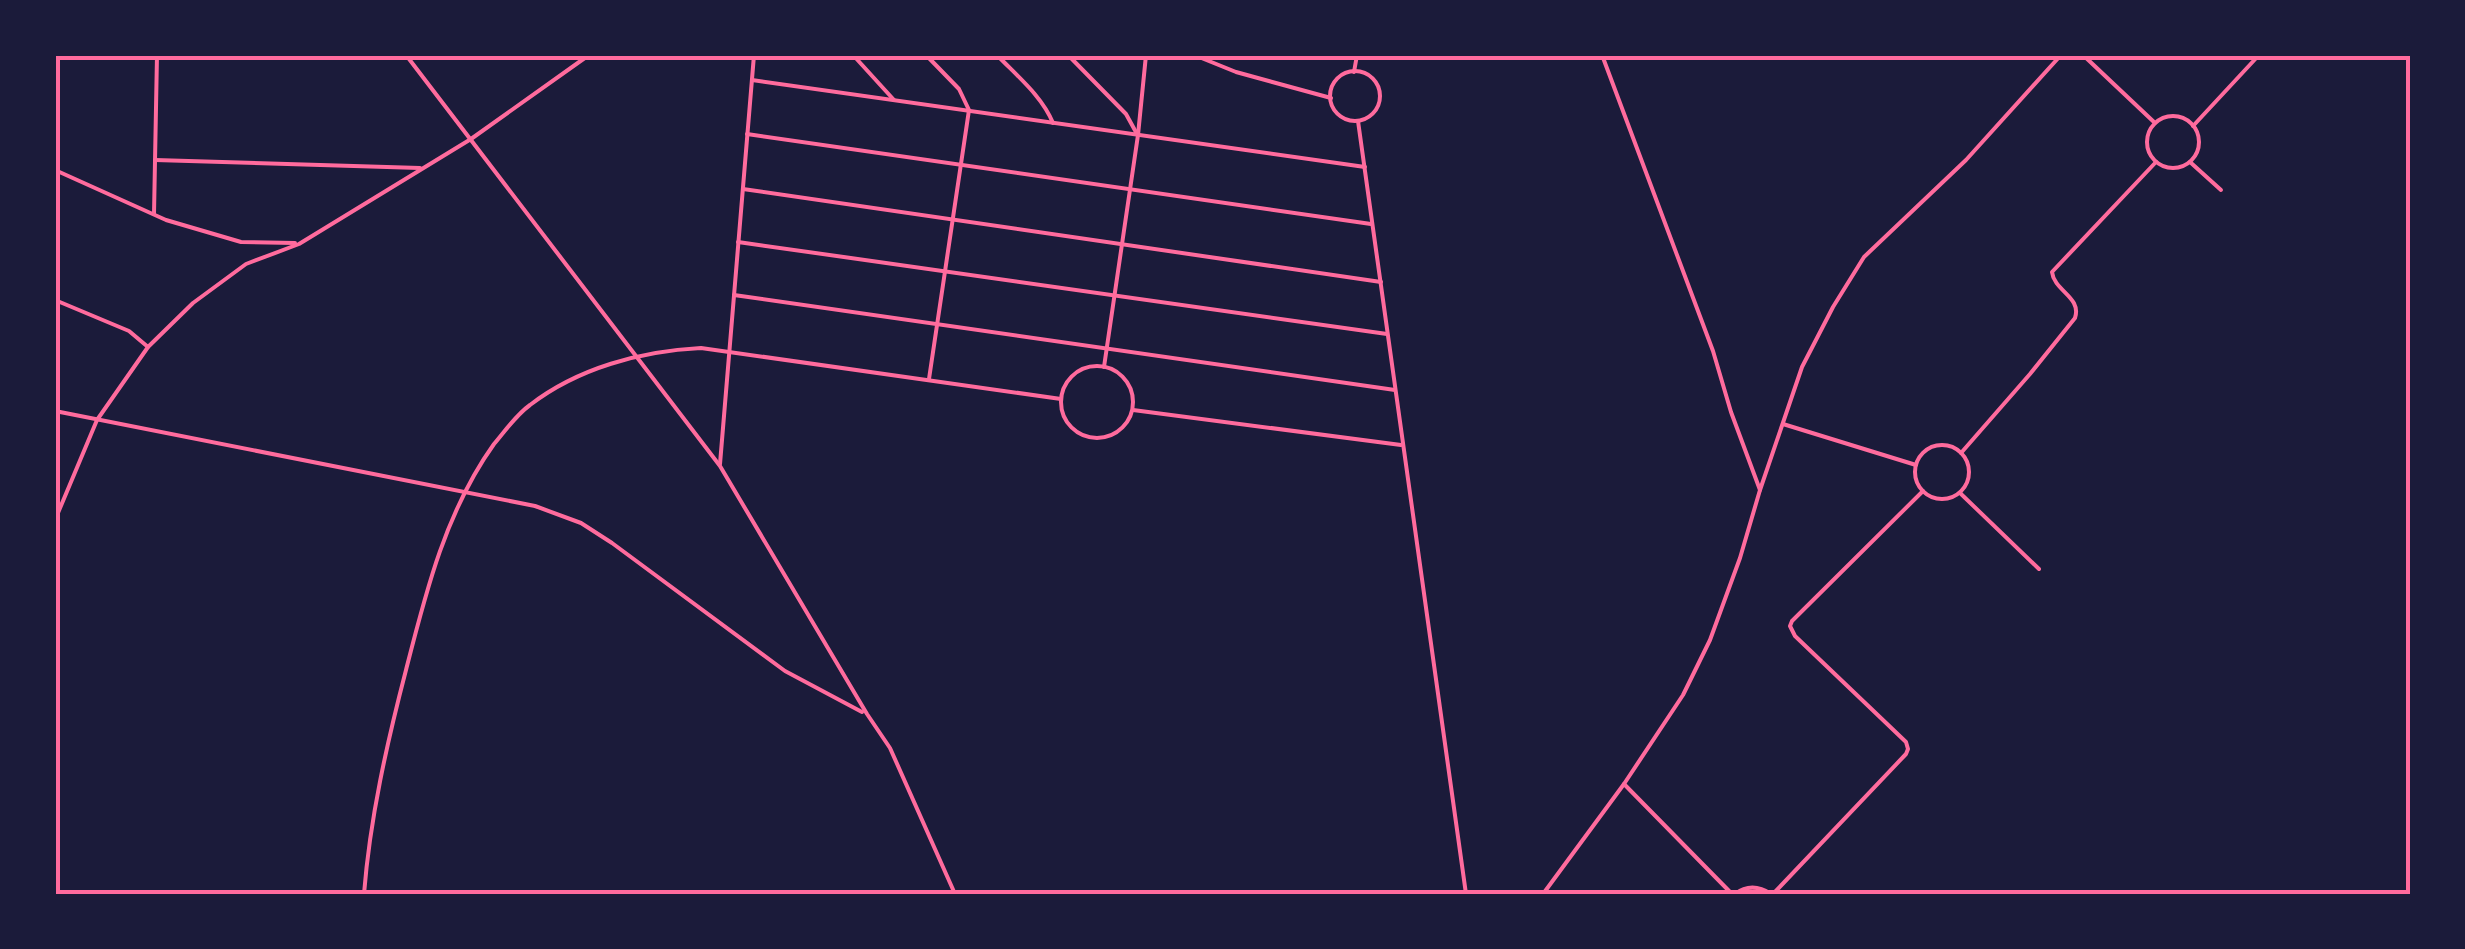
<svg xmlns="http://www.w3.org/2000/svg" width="2465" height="949" font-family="Ubuntu,sans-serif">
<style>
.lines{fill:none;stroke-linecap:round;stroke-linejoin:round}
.service{stroke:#ff6b9d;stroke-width:4}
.neatline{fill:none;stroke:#ff6b9d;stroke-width:4}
</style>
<rect width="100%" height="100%" fill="#1b1b3a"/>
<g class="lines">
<!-- service -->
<g class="service">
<polyline points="305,55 406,57"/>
<polyline points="406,55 720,466 867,714 890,748 955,894"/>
<polyline points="853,55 894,100"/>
<polyline points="926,55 959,89 969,110 929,379"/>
<path d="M997,55C1017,76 1042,96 1053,123"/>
<polyline points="1068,55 1126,114 1137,134"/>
<polyline points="1194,55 1236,72 1331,98"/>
<polyline points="1602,55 1713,351 1731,412 1760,490"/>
<polyline points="2083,55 2155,123"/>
<circle cx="1355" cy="96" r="25"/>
<polyline points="1354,72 1357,55"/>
<polyline points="752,80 1365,167"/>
<circle cx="2173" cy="142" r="26"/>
<polyline points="1358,121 1466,894"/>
<polyline points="2193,126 2259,55"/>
<polyline points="747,134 1371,224"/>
<polyline points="155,160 420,168"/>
<polyline points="2190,162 2221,190"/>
<polyline points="55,170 166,220 241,242 295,243"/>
<polyline points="743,189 1381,282"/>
<polyline points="154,214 157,55"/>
<polyline points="738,242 1387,334"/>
<polyline points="734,295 1395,390"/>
<polyline points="55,300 129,331 148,347"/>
<circle cx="1097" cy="402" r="36"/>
<polyline points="1104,367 1138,135 1146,55"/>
<polyline points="1133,410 1401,445"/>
<polyline points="55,411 535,506 581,523 612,543 785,671 862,712"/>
<polyline points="1783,424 1916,465"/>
<circle cx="1942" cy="472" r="27"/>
<path d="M1961,453L2030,374L2075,318C2082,297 2054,291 2052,272L2156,162"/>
<polyline points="720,464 754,55"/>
<polyline points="1960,493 2039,569"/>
<polyline points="55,520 97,420 148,347 193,303 246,264 299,244 471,139 589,55"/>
<polyline points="1624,784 1732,894"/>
<path d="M364,894C370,818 387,743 406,670C426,591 446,511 494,444C505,431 516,415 530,405C578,368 641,351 701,348L1061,399"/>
<polyline points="1543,894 1624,784 1683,695 1710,640 1740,558 1760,490 1802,367 1833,307 1864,257 1966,160 2061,55"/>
<path d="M1735,894C1747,885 1759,886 1771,894"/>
<polyline points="1773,894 1906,754 1908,749 1906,742 1795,636 1790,626 1792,621 1923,491"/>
</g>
</g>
<!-- border -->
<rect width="2465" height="949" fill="none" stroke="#1b1b3a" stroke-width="115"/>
<rect x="58" y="58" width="2350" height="834" class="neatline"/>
</svg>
